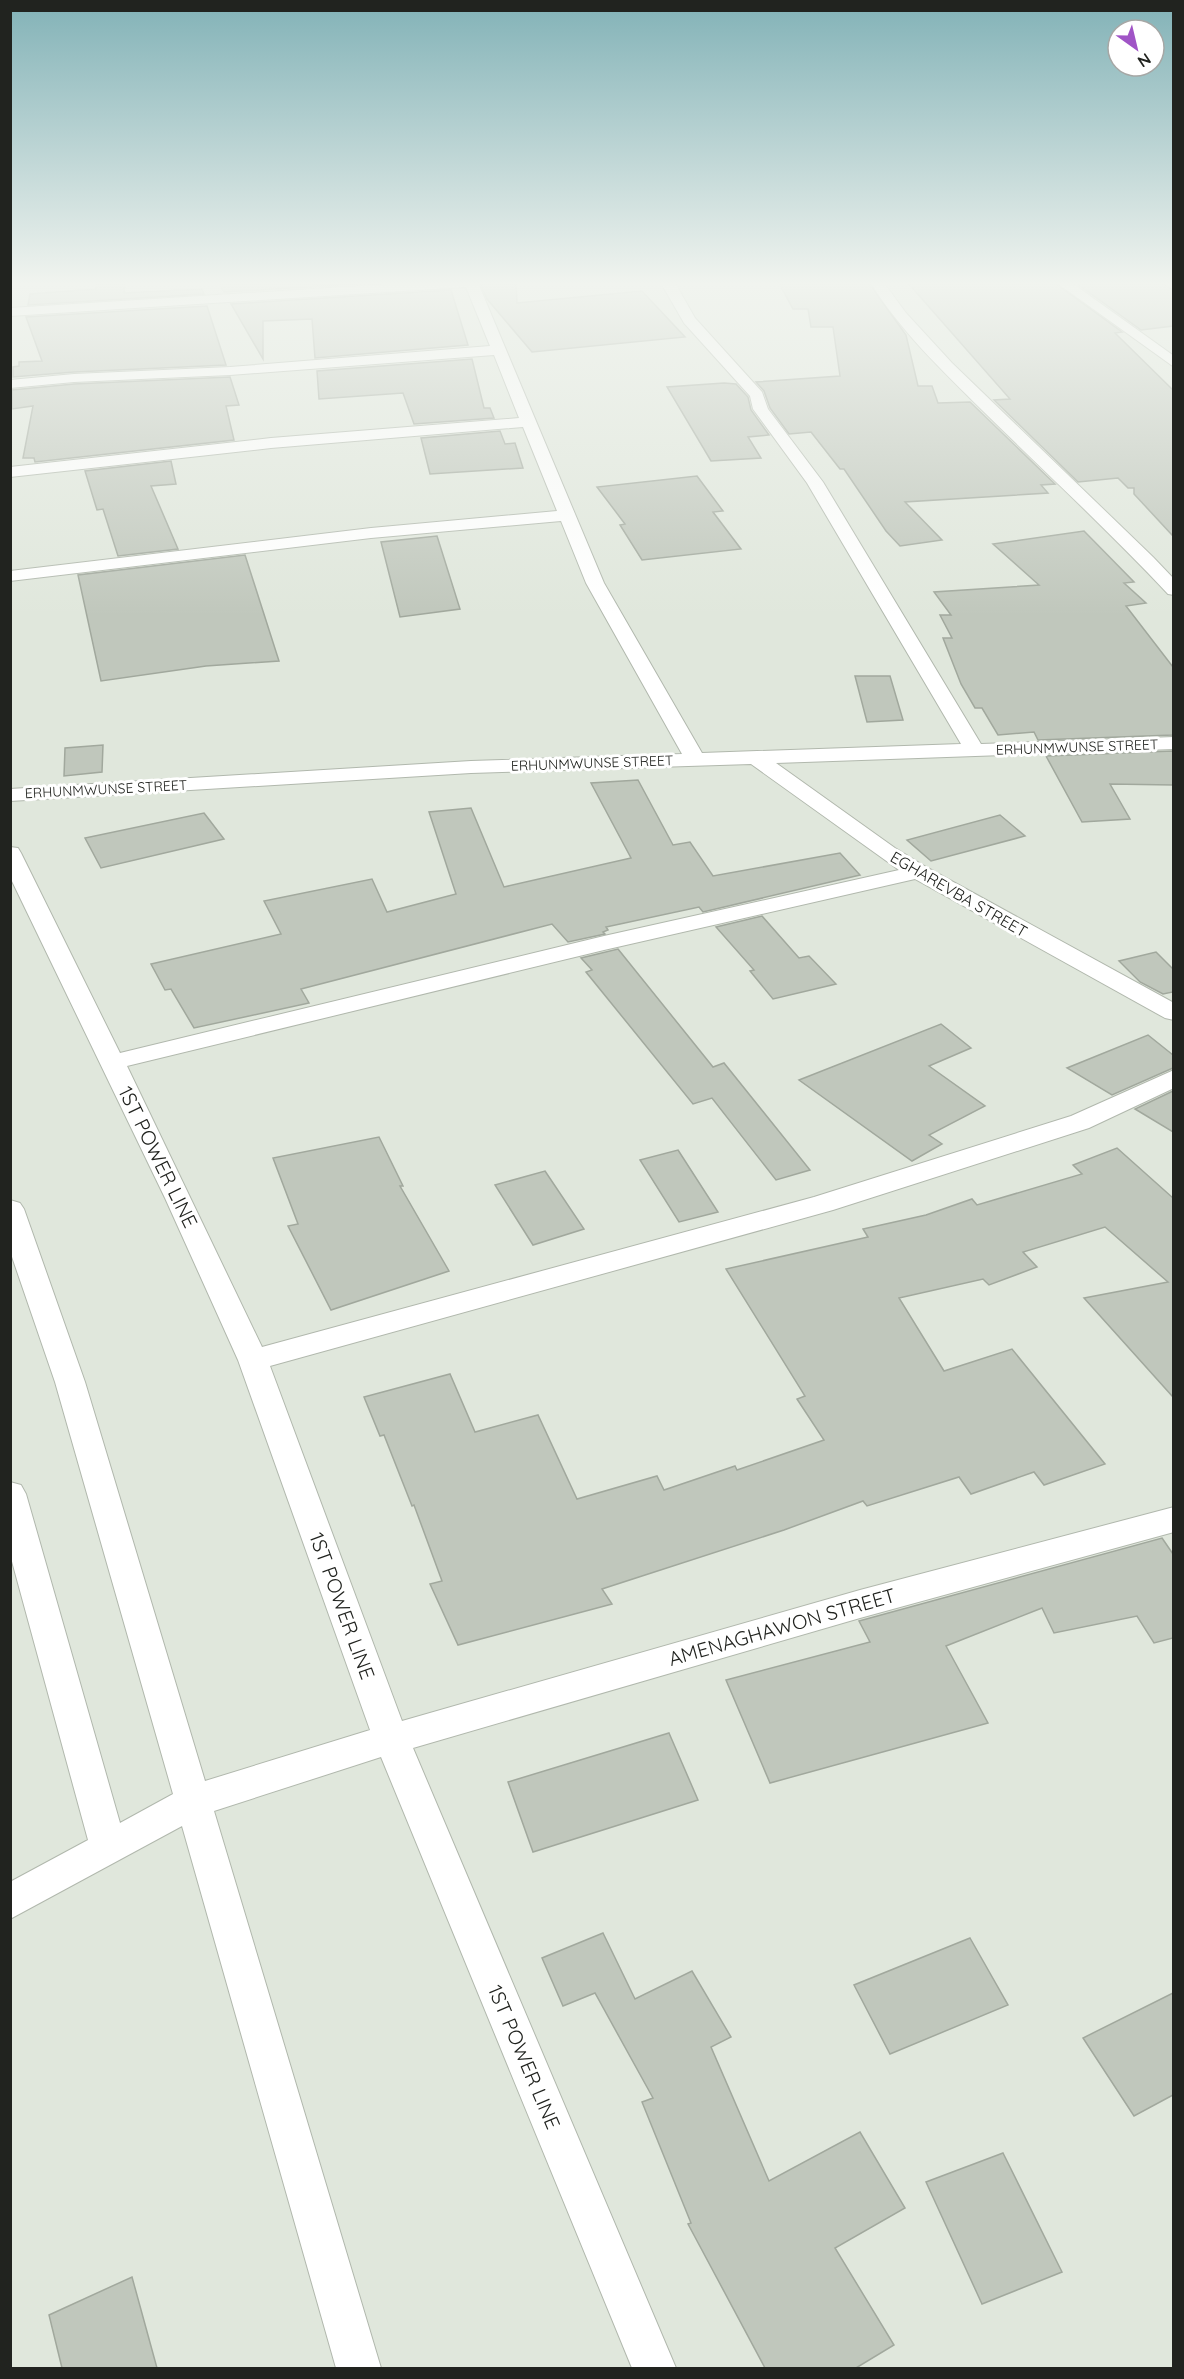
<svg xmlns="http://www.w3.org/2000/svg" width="1184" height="2379" font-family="Quicksand,sans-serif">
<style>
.building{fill:#c0c7bc;stroke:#a1a89d;stroke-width:1.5}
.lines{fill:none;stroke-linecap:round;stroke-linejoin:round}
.street-casing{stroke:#b1b8ad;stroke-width:2}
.street{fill:#fff;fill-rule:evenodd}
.labels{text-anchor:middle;stroke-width:6;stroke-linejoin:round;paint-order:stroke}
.far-street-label{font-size:14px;fill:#21231f;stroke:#fff}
.street-label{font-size:16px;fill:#21231f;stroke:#fff}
.near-street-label{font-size:20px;fill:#21231f;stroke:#fff}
</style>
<rect width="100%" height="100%" fill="#e0e7dc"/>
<!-- building -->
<g class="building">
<polygon points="97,283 125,283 124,293 202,289 204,294 28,305 30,294 96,289"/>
<polygon points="219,283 370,283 224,292"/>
<polygon points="480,283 516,283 517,303 642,291 685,337 532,352 487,299"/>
<polygon points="779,283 869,283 906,335 918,386 932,386 938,403 970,402 1055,484 1041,485 1048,493 905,502 942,540 900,546 886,531 844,469 840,469 811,432 789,434 770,408 764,391 756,382 840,376 833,327 811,327 808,309 793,309"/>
<polygon points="908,283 1055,283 1122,332 1115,333 1173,390 1173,536 1134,494 1134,488 1128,488 1118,478 1078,482 994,400 1010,399"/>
<polygon points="1076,283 1162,283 1173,290 1173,326 1141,330"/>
<polygon points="451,290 468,345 315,358 312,319 263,321 263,359 231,304"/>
<polygon points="207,306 226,365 74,372 13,377 13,367 19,366 19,362 42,361 26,317"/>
<polygon points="472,359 484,408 490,408 494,418 414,424 403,393 319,399 317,371"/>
<polygon points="230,377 239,405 226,406 234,440 35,462 34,458 23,458 33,406 12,409 12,390 74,384"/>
<polygon points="724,383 736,384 748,397 751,410 769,435 748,437 761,458 711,461 667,387"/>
<polygon points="500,431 505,444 515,443 523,468 430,474 421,438"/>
<polygon points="171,461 176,484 151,486 178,549 118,556 103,509 97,510 85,471"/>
<polygon points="697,476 723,511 713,512 741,549 642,560 620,525 625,524 597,487"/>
<polygon points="1084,531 1134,582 1124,583 1146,603 1126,606 1173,667 1173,735 1038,740 1034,732 998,735 982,708 975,708 961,684 943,638 952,638 940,615 951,615 934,592 1039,585 993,544"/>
<polygon points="437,536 460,609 400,617 381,542"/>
<polygon points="245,555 279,661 206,666 101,681 78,575"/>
<polygon points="855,676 890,676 903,720 867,722"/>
<polygon points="103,745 102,772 64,776 65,748"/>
<polygon points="1173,751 1173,785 1110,784 1130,819 1082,822 1046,756"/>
<polygon points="638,780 673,845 690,842 713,876 840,853 860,875 703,912 699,907 606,927 608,930 603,932 605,934 568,942 552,924 301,989 309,1003 194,1028 171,989 165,990 151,964 281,934 264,901 372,879 387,912 456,894 429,812 471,808 504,887 631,858 591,783"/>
<polygon points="204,813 224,839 101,868 85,838"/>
<polygon points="1000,815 1025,836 931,861 907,840"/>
<polygon points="762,916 799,958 809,956 836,984 773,999 750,971 754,970 716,927"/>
<polygon points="618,949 713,1067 724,1063 810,1170 776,1180 712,1098 693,1104 586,972 592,970 581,958"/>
<polygon points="1156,952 1173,969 1173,992 1163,994 1140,982 1119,961"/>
<polygon points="941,1024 971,1048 929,1066 985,1106 929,1135 942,1144 912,1161 799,1080"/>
<polygon points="1148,1035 1173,1055 1173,1068 1112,1095 1067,1068"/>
<polygon points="1173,1091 1173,1132 1135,1109"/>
<polygon points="379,1137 403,1186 400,1186 449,1271 331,1310 288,1226 298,1224 273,1158"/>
<polygon points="1117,1148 1173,1198 1173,1397 1084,1298 1168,1282 1105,1227 1023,1252 1037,1267 989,1285 983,1279 899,1298 944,1371 1012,1349 1105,1464 1044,1485 1034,1472 971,1494 959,1477 867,1506 863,1501 784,1530 602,1589 612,1604 458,1645 430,1584 442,1581 414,1505 412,1506 384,1435 380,1436 364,1397 450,1374 475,1432 538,1415 577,1499 657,1476 664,1490 735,1466 737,1470 824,1440 797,1399 805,1396 726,1269 868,1237 863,1229 926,1215 972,1199 977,1205 1082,1174 1073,1165"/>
<polygon points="678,1150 718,1212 679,1222 640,1160"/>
<polygon points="545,1171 584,1229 533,1245 495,1185"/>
<polygon points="1162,1538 1173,1554 1173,1638 1154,1643 1137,1616 1054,1633 1042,1608 946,1646 988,1723 770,1783 726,1680 870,1642 859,1621"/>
<polygon points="669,1733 698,1800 533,1852 508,1782"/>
<polygon points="603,1933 635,1999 692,1971 731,2037 711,2047 769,2181 860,2132 905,2208 835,2248 894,2345 856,2368 765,2368 688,2224 691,2223 642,2102 653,2098 595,1993 563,2006 542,1958"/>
<polygon points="970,1938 1008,2005 890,2054 854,1985"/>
<polygon points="1173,1993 1173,2095 1134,2116 1083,2038"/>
<polygon points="1003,2153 1062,2272 982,2304 926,2182"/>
<polygon points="132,2277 157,2368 62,2368 49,2315"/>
</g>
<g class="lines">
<defs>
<g id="street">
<polygon points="407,283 478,283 604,583 702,753 961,744 807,483 753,409 750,396 684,323 661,283 675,283 695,318 762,392 768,409 823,482 981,744 1174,737 1174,749 776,763 895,848 926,867 1174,1003 1174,1020 1165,1018 915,879 604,950 127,1066 262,1347 814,1197 1071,1116 1174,1070 1174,1088 1089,1128 833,1210 270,1366 402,1721 860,1590 1174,1507 1174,1532 860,1618 413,1748 676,2368 632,2368 381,1757 214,1811 381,2368 336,2368 182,1826 10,1919 10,1882 88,1840 10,1554 10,1482 21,1485 26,1494 120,1823 173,1794 55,1382 10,1251 10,1200 20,1203 24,1209 85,1382 205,1781 370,1730 238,1360 165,1198 10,877 10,847 18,848 21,853 120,1053 604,936 899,870 751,764 471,773 10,801 10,789 471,761 682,754 586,583 561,521 371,538 10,581 10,571 371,528 557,511 523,427 271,448 10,477 10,467 271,438 519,418 494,355 230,375 74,382 10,388 10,380 74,374 230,367 490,346 466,287 10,316 10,308"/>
<path d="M871,283H884L906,313L952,363L1153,557L1174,579V595L1168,594C1108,530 1044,471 982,410C943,371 900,331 871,283Z"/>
<polygon points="1057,283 1072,283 1174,356 1174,367"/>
</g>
</defs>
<!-- street casing -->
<use href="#street" class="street-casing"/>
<!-- street -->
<use href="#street" class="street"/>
</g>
<!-- sky -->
<linearGradient id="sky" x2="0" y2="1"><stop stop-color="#82b2b7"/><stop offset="0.46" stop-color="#f1f4ef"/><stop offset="1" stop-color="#f1f4ef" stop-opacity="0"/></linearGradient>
<rect width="1184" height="616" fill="url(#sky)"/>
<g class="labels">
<!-- far-street labels -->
<g class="far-street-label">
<text transform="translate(1077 747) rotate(-2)" y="5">ERHUNMWUNSE STREET</text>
<text transform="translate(592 763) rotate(-2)" y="5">ERHUNMWUNSE STREET</text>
<text transform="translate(106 789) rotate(-3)" y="5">ERHUNMWUNSE STREET</text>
</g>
<!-- street labels -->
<g class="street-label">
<text transform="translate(959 894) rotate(30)" y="6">EGHAREVBA STREET</text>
</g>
<!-- near-street labels -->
<g class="near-street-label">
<text transform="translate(158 1157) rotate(64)" y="7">1ST POWER LINE</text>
<text transform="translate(342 1606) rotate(70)" y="7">1ST POWER LINE</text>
<text transform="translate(782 1627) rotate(-16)" y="7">AMENAGHAWON STREET</text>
<text transform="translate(524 2057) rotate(67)" y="7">1ST POWER LINE</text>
</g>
</g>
<!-- border -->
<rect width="1184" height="2379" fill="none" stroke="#21231f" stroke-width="24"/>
<!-- north arrow -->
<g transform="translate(1136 48) rotate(146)"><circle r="28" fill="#ffffff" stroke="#a6a7a5" stroke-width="1.5"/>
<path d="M0-4.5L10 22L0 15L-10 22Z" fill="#a054c6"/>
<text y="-9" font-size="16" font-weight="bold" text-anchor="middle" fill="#21231f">N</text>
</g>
</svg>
